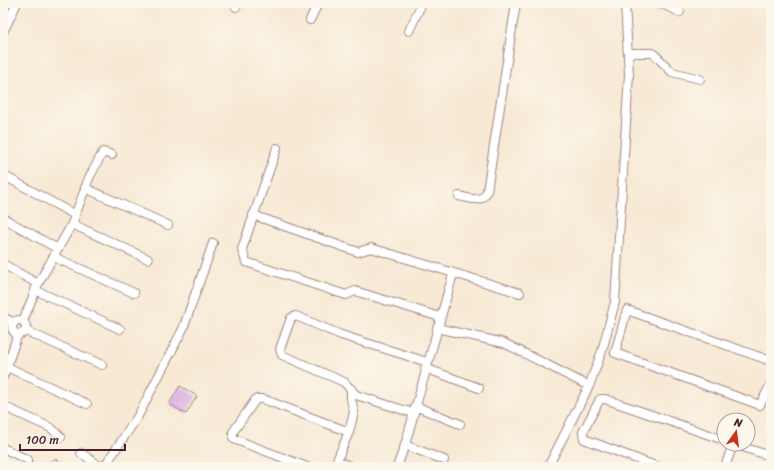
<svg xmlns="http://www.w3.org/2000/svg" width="774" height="470" font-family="Sriracha,sans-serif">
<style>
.building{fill:#dcb4e3}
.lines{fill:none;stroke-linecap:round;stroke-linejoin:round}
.minor-casing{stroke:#a08480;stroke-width:10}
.minor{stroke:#fff;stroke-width:8}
</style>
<rect width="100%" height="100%" fill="#fbf7ec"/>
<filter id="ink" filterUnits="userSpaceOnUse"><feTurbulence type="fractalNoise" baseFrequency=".025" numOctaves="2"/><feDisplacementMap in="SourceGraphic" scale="8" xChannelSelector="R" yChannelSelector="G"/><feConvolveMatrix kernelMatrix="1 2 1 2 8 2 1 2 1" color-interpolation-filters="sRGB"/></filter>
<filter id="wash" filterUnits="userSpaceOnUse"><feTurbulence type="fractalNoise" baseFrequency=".012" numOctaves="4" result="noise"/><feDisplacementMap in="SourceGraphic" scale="16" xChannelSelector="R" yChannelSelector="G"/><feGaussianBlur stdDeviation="0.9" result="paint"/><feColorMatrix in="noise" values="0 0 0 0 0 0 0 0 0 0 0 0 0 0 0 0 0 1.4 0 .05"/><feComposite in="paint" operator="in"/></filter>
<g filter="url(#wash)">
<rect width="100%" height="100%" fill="#f7e9d4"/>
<g id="blocks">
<!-- building -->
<polygon class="building" points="180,386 197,396 186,414 169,404"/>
</g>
</g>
<g filter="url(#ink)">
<use href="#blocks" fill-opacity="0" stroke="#a08480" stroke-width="1"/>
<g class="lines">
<defs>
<g id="minor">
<polyline points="660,3 680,12"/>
<polyline points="236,7 238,3"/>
<polyline points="310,20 318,3"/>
<polyline points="409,31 422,3"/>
<polyline points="3,32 17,3"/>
<polyline points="628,53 653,53 672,72 700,79"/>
<polyline points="277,148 242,249 246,262 346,295 355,291 440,317"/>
<polyline points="3,175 75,215"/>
<polyline points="85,188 168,225"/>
<path d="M459,196C470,198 482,204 487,191L516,3"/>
<polyline points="253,215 358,252 371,248 520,293"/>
<polyline points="3,218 58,249"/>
<polyline points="72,224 148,259"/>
<polyline points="54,257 134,293"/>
<polyline points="3,264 38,284"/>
<polyline points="35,290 120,329"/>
<polyline points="3,317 14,323"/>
<circle cx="19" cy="327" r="7"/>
<polyline points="23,321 38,284 72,224 89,178 103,152 112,155"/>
<polyline points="437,328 504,343 589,386"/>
<polyline points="26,331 102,365"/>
<polyline points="771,361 627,310 615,353 760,405 771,384"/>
<polyline points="7,367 87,404"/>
<polyline points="425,368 479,388"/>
<polyline points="3,377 18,334"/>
<polyline points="3,406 51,428 61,437"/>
<polyline points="415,406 460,424"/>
<polyline points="413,413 356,395 344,382 282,355 280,349 291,318 296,316 341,335 427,362"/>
<polyline points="349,432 354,412 351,399 351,389"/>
<polyline points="734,444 764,454"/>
<polyline points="405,445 444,460"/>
<polyline points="3,448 28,460"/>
<polyline points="81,453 101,467"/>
<polyline points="337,461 352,467"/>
<polyline points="55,464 59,467"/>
<polyline points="104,467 138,416 183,329 213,243"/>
<polyline points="307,467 234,439 233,437 233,432 256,399 263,399 349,432 334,467"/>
<polyline points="397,467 405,445 453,274"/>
<polyline points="548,467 589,386 602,351 615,302 629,74 625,3"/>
<polyline points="658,467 584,439 583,432 600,399 605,399 724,440"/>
<polyline points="725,467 733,444"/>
</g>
</defs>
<!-- minor casing -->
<use href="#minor" class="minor-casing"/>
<!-- minor -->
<use href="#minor" class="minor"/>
</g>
</g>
<!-- margin -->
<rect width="774" height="470" fill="none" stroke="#fbf7ec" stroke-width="16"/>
<!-- north arrow -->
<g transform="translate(736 432) rotate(14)"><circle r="19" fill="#fbf7ec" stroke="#b4a19f"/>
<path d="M0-3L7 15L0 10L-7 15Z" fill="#c8321e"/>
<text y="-6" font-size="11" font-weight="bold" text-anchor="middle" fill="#4a1f2b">N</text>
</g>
<!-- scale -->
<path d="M20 444v6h105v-6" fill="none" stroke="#4a1f2b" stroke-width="2"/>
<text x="26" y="444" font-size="12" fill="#4a1f2b" stroke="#fbf7ec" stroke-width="3" paint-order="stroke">100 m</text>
</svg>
